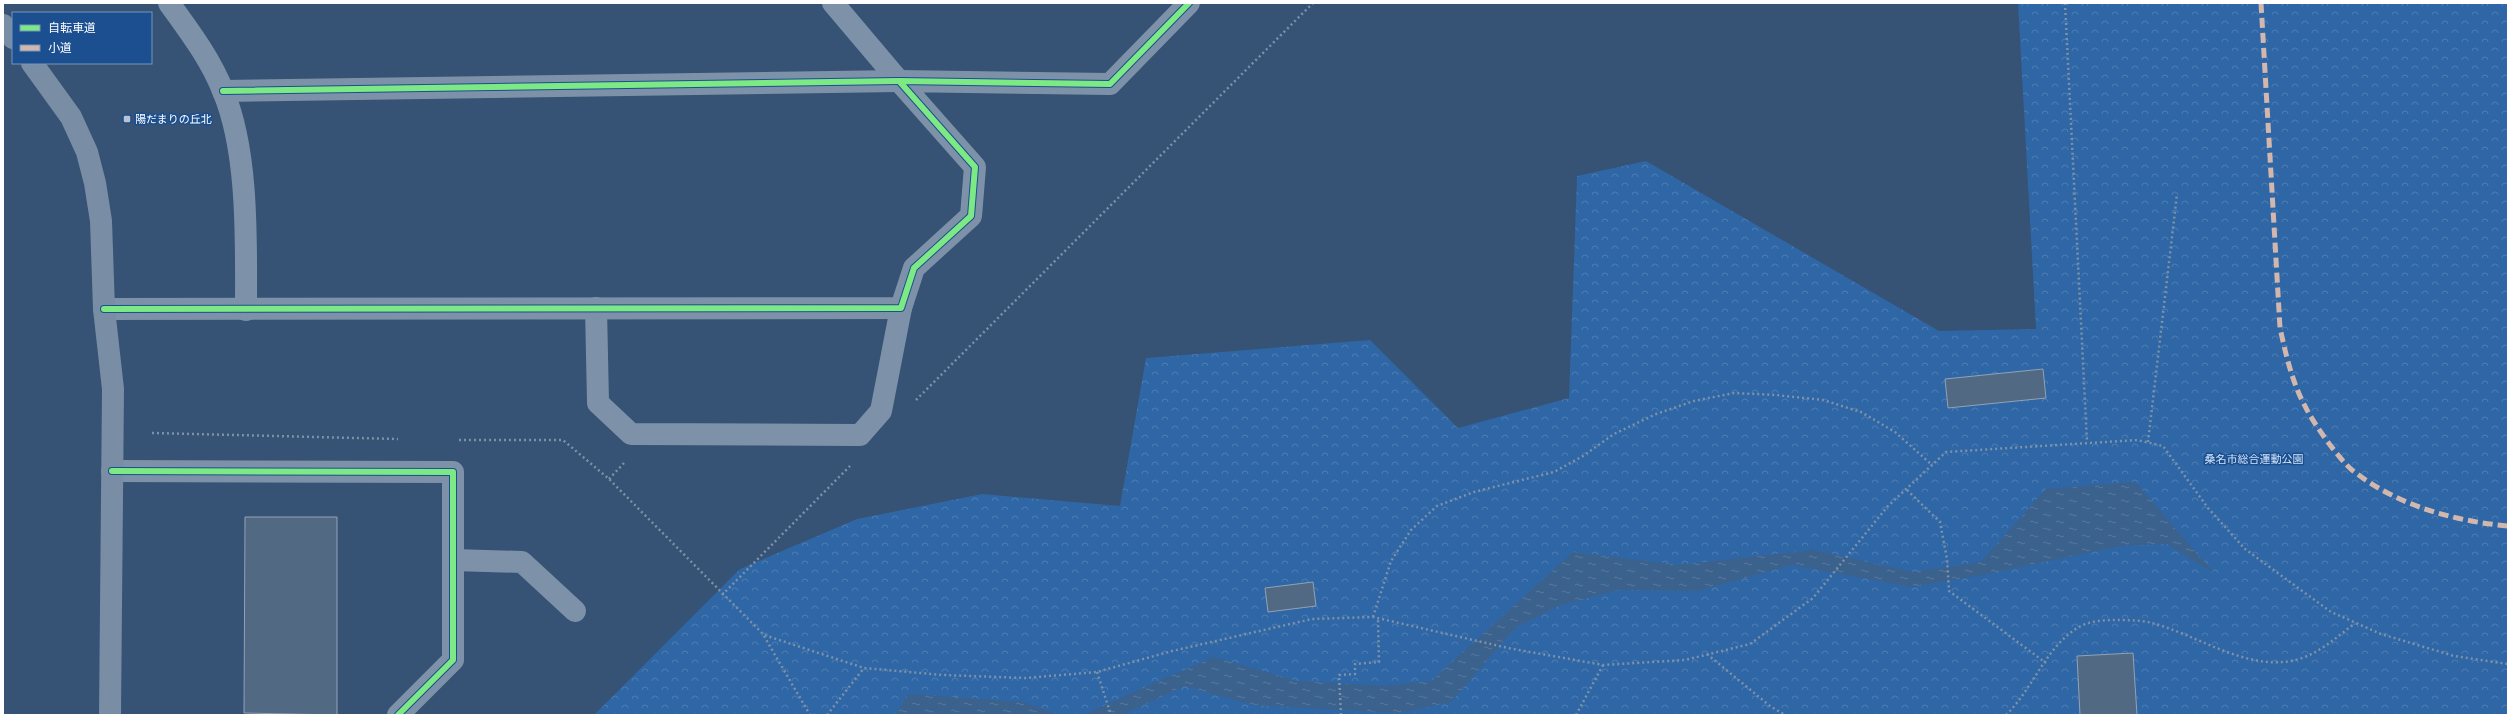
<svg xmlns="http://www.w3.org/2000/svg" width="2511" height="718" font-family="Roboto,'Noto Sans JP',sans-serif">
<style>
.park{fill:url(#park-crowns)}
.water{fill:url(#water-ripples)}
.building{fill:#526984;stroke:#92a2b6}
.lines{fill:none;stroke-linecap:round;stroke-linejoin:round}
.path{stroke:#7d92a8;stroke-width:2.5;stroke-dasharray:2 3;stroke-linecap:butt}
.street{stroke:#7d92a8;stroke-width:22}
.secondary{stroke:#798da4;stroke-width:22}
.quiet{stroke:#d1b7ad;stroke-width:5;stroke-dasharray:10 5;stroke-linecap:butt}
.cycleway-casing{stroke:#1b4f8f;stroke-width:8}
.cycleway{stroke:#7ce984;stroke-width:6}
.poi-dot{fill:#b9c2ce;stroke:#1b4f8f;stroke-width:1.5}
.labels{text-anchor:middle;stroke-width:3;stroke-linejoin:round;paint-order:stroke}
.poi-label{font-size:11px;fill:#fff;stroke:#1b4f8f;text-anchor:start}
.park-label{font-size:11px;fill:#cfe3fa;stroke:#1b4f8f}
</style>
<defs>
<pattern id="park-crowns" width="20" height="18" patternUnits="userSpaceOnUse"><rect width="20" height="18" fill="#2f66a5"/><path d="M2 6a3 3 0 1 1 6 0M12 15a3 3 0 1 1 6 0" fill="none" stroke="#4e7db2"/></pattern>
<pattern id="water-ripples" width="26" height="14" patternUnits="userSpaceOnUse"><rect width="26" height="14" fill="#3b618d"/><path d="M2 4q2-2 4 0t4 0M15 11q2-2 4 0t4 0" fill="none" stroke="#58799e"/></pattern>
</defs>
<rect width="100%" height="100%" fill="#365274"/>
<!-- park -->
<polygon class="park" points="2018,3 2508,3 2508,715 594,715 740,569 857,519 982,494 1120,506 1146,358 1370,340 1458,428 1569,398 1577,176 1646,161 1939,331 2036,329"/>
<!-- water -->
<g class="water">
<polygon points="2135,482 2215,574 2167,544 2120,546 1987,574 1912,587 1792,565 1698,591 1617,590 1558,606 1515,628 1451,702 1399,713 1253,705 1185,686 1122,715 1083,715 1213,657 1297,681 1386,686 1431,681 1573,552 1678,565 1814,550 1912,572 1981,562 2046,489"/>
<polygon points="908,694 1024,702 1058,715 895,715"/>
</g>
<!-- building -->
<g class="building">
<polygon points="2043,369 2046,398 1948,408 1945,379"/>
<polygon points="245,517 337,517 337,715 244,713"/>
<polygon points="1313,582 1316,606 1268,612 1265,588"/>
<polygon points="2133,653 2137,715 2080,715 2077,656"/>
</g>
<g class="lines">
<!-- path -->
<g class="path">
<polyline points="2065,3 2087,442"/>
<polyline points="916,400 1313,3"/>
<polyline points="152,433 398,439"/>
<polyline points="459,440 563,440 609,479 764,635 864,668 943,675 1025,678 1097,672 1172,651 1312,619 1373,617 1508,648 1603,665 1685,660 1750,644 1813,598 1888,506 1946,452 2137,440 2163,446 2208,508 2245,549 2331,612 2381,634 2454,656 2508,664"/>
<polyline points="2148,442 2177,194"/>
<polyline points="609,479 624,463"/>
<polyline points="1907,490 1940,522 1947,559 1949,591 2046,663"/>
<polyline points="722,595 850,466"/>
<polyline points="1373,617 1391,561 1411,530 1437,506 1474,492 1554,472 1583,456 1614,434 1656,414 1694,401 1734,393 1776,395 1823,400 1861,412 1895,432 1932,465"/>
<polyline points="764,636 810,715"/>
<polyline points="1707,654 1770,706 1785,715"/>
<polyline points="1097,672 1111,715"/>
<polyline points="827,715 864,668"/>
<polyline points="1341,715 1339,675 1355,674 1355,664 1379,662 1378,619"/>
<polyline points="1576,715 1603,665"/>
<path d="M2006,715C2033,689 2046,646 2079,627C2090,621 2103,620 2115,620C2126,620 2137,620 2148,622C2196,633 2248,674 2299,659C2321,652 2337,637 2355,623"/>
</g>
<!-- street -->
<g class="street">
<path d="M169,3C189,31 210,58 223,91C249,152 246,244 246,310"/>
<polyline points="833,3 899,81"/>
<polyline points="223,91 899,81"/>
<polyline points="596,308 598,403 631,434 860,435 881,411 901,308"/>
<polyline points="104,309 901,308 914,268 971,216 975,167 899,81 1110,84 1189,3"/>
<polyline points="112,471 453,472 453,660 398,715"/>
<polyline points="453,560 522,562 575,611"/>
</g>
<!-- secondary -->
<g class="secondary">
<polyline points="3,25 13,38"/>
<polyline points="32,63 71,117 87,152 95,183 101,221 104,309 113,389 110,715"/>
</g>
<!-- quiet -->
<path class="quiet" d="M2261,3L2280,328C2286,355 2292,382 2305,406C2313,423 2339,459 2352,470C2396,505 2453,521 2508,526"/>
<defs>
<g id="cycleway">
<polyline points="223,91 899,81"/>
<polyline points="104,309 901,308 914,268 971,216 975,167 899,81 1110,84 1189,3"/>
<polyline points="112,471 453,472 453,660 398,715"/>
</g>
</defs>
<!-- cycleway casing -->
<use href="#cycleway" class="cycleway-casing"/>
<!-- cycleway -->
<use href="#cycleway" class="cycleway"/>
</g>
<!-- markers -->
<rect class="poi-dot" x="123" y="115" width="8" height="8" rx="2"/>
<g class="labels">
<!-- poi labels -->
<g class="poi-label">
<text x="135" y="123">陽だまりの丘北</text>
</g>
<!-- park labels -->
<g class="park-label">
<text x="2254" y="463">桑名市総合運動公園</text>
</g>
</g>
<!-- border -->
<rect width="2511" height="718" fill="none" stroke="#ffffff" stroke-width="8"/>
<!-- legend -->
<rect x="12" y="12" width="140" height="52" fill="#1b4f8f" stroke="#7695bc"/>
<rect x="20" y="25" width="20" height="6" fill="#7ce984" stroke="#7695bc"/>
<text x="48" y="32" font-size="12" fill="#ffffff">自転車道</text>
<rect x="20" y="45" width="20" height="6" fill="#d1b7ad" stroke="#7695bc"/>
<text x="48" y="52" font-size="12" fill="#ffffff">小道</text>
</svg>
